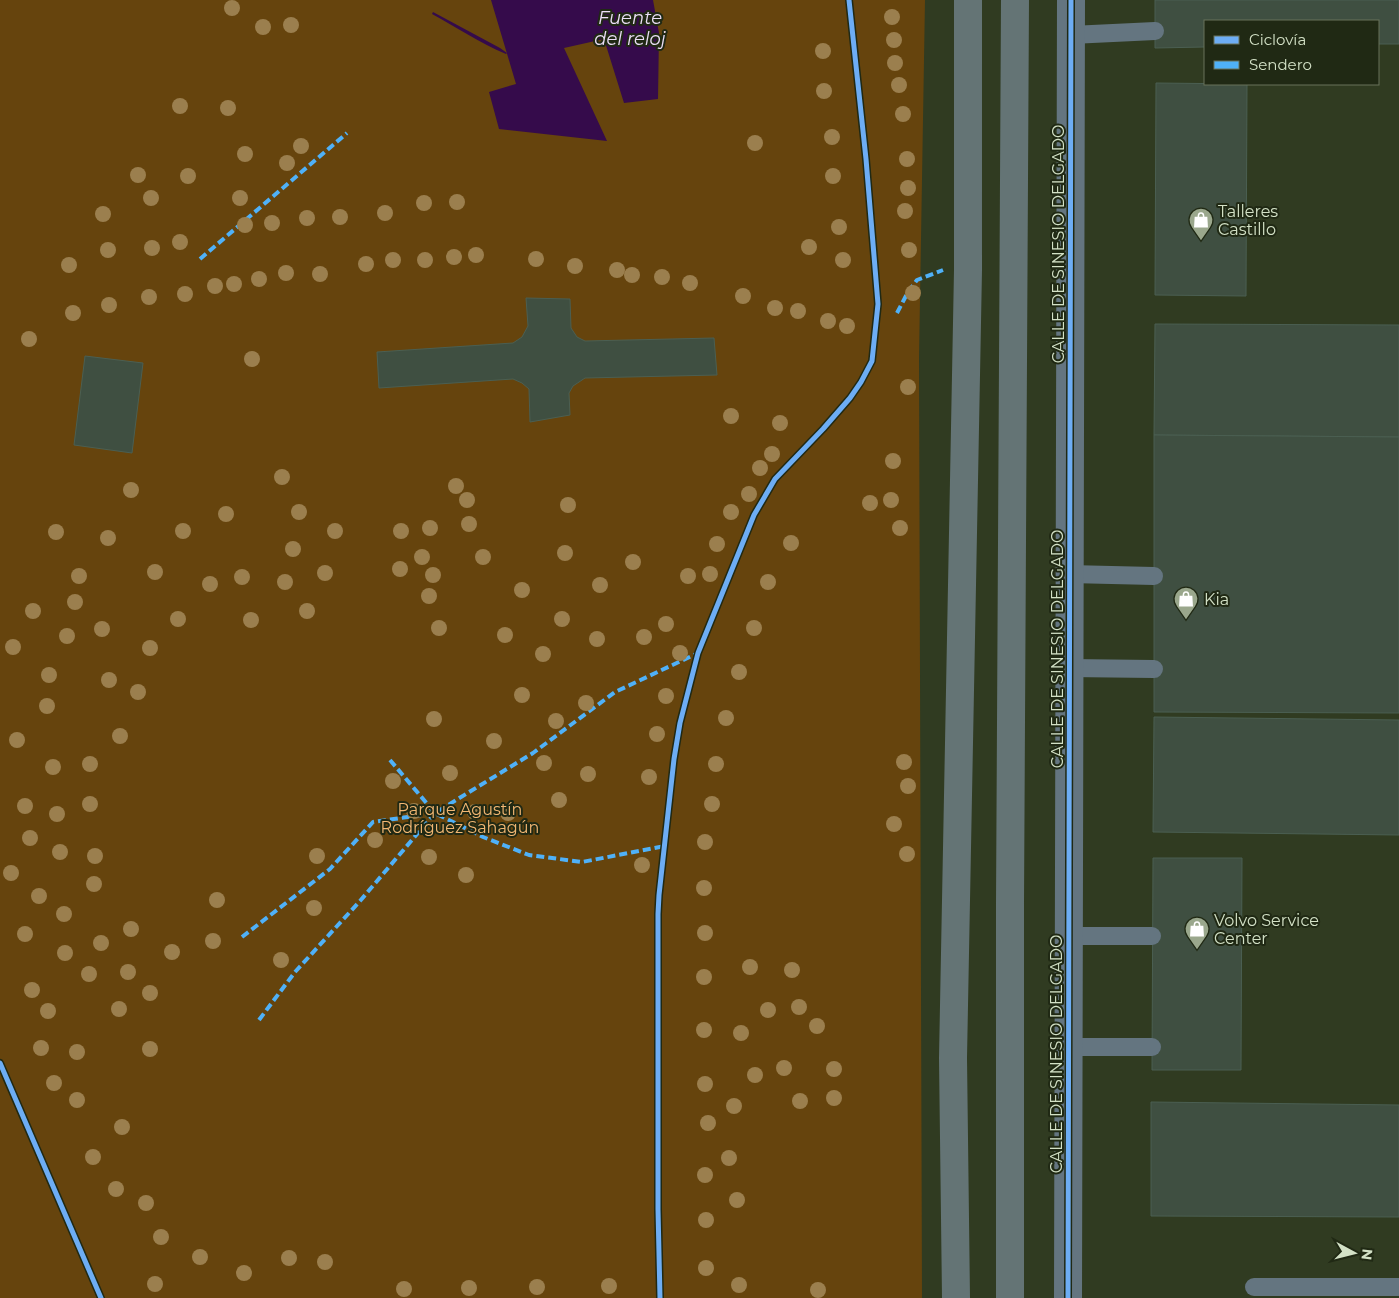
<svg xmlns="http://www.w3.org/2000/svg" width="1399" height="1298" font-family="Montserrat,sans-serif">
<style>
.green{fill:#66440d}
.water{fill:#350b4b}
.building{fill:#3f4f41;stroke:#4b5f52}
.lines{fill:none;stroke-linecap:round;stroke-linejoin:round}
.service{stroke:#647580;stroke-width:18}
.minor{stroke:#647580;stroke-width:28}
.primary{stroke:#647475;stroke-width:28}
.quiet{stroke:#4fb1f8;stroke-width:4;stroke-dasharray:8 4;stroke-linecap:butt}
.cycleway-casing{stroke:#202914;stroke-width:8}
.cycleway{stroke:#6dadf4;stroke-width:5}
.tree{fill:#9b7f4e}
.labels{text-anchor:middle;stroke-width:4;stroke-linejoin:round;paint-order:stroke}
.poi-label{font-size:16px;fill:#d3e1c6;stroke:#202914;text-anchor:start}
.street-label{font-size:16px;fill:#d3e1c6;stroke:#202914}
.park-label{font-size:16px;fill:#f2b773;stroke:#202914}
.water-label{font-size:18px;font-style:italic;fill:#ebdef7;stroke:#202914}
</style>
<rect width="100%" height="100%" fill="#303b21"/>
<!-- green -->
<polygon class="green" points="0,0 925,0 919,359 922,1298 0,1298"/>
<!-- water -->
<g class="water">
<polygon points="491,0 653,0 659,33 658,99 624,103 604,39 564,48 607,141 499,129 489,92 516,84"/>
<path d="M433,12L500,48L507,53L506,54C480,43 456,27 432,14Z"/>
</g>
<!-- building -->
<g class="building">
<polygon points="1155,0 1399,0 1399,44 1378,44 1378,21 1205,21 1205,47 1155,48"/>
<polygon points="1156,83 1247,84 1246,296 1155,295"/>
<polygon points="526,298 570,299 571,328 577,337 585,341 714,338 717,375 585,378 573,386 569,393 570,415 530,422 529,389 522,383 513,379 379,388 377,352 513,343 522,337 528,326"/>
<polygon points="1155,324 1399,325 1399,437 1154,435"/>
<polygon points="85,356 143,363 132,453 74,445"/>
<polygon points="1154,435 1399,437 1399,713 1154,712"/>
<polygon points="1154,717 1399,720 1399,835 1153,832"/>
<polygon points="1153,858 1242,858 1241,1070 1152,1070"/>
<polygon points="1151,1102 1399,1105 1399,1217 1151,1216"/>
</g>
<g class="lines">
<!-- service -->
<g class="service">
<polyline points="1071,35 1155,31"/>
<polyline points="1069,574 1154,576"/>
<polyline points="1069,668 1154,669"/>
<polyline points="1069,936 1152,936"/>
<polyline points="1068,1047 1152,1047"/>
<polyline points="1254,1287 1399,1287"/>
</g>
<!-- minor -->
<polyline class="minor" points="1068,1298 1071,0"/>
<!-- primary -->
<g class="primary">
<polyline points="956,1298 953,1058 968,270 968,0"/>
<polyline points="1010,1298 1010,904 1015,0"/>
</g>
<!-- quiet -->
<g class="quiet">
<polyline points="200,259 347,133"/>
<polyline points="897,313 908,292 917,280 943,270"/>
<polyline points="390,760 435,813"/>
<polyline points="242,937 330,869 373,822 435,813 483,837 529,855 582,862 665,846"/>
<polyline points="259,1020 295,972 360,901 435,813 533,753 615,692 698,653"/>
</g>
<defs>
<g id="cycleway">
<polyline points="0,1063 101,1298"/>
<polyline points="660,1298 658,1209 658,914 659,895 674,759 680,723 698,653 754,515 775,479 823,429 850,398 861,382 872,361 878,304 866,159 849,0"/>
<polyline points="1068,1298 1071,0"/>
</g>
</defs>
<!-- cycleway casing -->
<use href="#cycleway" class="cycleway-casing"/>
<!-- cycleway -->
<use href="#cycleway" class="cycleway"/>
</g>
<!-- trees -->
<g class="tree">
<circle cx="232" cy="8" r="8"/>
<circle cx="892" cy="17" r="8"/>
<circle cx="291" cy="25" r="8"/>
<circle cx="263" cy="27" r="8"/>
<circle cx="894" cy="40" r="8"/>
<circle cx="823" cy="51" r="8"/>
<circle cx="895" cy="63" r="8"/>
<circle cx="899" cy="85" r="8"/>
<circle cx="824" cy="91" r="8"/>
<circle cx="180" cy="106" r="8"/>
<circle cx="228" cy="108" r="8"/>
<circle cx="903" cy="114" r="8"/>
<circle cx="832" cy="137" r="8"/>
<circle cx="755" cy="143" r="8"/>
<circle cx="301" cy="146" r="8"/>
<circle cx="245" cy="154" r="8"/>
<circle cx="907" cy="159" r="8"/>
<circle cx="287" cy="163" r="8"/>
<circle cx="138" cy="175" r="8"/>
<circle cx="188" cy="176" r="8"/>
<circle cx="833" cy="176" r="8"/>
<circle cx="908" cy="188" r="8"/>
<circle cx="151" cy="198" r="8"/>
<circle cx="240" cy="198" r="8"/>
<circle cx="457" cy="202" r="8"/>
<circle cx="424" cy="203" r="8"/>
<circle cx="905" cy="211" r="8"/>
<circle cx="385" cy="213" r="8"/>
<circle cx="103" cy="214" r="8"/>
<circle cx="340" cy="217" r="8"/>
<circle cx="307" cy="218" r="8"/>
<circle cx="272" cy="223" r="8"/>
<circle cx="245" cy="225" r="8"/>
<circle cx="839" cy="227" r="8"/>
<circle cx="180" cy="242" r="8"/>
<circle cx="809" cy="247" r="8"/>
<circle cx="152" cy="248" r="8"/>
<circle cx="108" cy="250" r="8"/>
<circle cx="909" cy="250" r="8"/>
<circle cx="476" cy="255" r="8"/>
<circle cx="454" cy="257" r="8"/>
<circle cx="536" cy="259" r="8"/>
<circle cx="393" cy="260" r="8"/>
<circle cx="425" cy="260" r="8"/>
<circle cx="843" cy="260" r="8"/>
<circle cx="366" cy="264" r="8"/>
<circle cx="69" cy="265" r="8"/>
<circle cx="575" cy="266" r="8"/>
<circle cx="617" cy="270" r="8"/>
<circle cx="286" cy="273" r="8"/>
<circle cx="320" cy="274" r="8"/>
<circle cx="632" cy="275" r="8"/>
<circle cx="662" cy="277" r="8"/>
<circle cx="259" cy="279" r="8"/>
<circle cx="690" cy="283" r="8"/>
<circle cx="234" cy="284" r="8"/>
<circle cx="215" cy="286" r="8"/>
<circle cx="913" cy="293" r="8"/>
<circle cx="185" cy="294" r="8"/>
<circle cx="743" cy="296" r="8"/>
<circle cx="149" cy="297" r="8"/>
<circle cx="109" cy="305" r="8"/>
<circle cx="775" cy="308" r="8"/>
<circle cx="798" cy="311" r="8"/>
<circle cx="73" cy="313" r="8"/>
<circle cx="828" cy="321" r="8"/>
<circle cx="847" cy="326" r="8"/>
<circle cx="29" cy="339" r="8"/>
<circle cx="252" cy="359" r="8"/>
<circle cx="908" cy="387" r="8"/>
<circle cx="731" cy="416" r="8"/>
<circle cx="780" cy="423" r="8"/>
<circle cx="772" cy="454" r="8"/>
<circle cx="893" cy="461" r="8"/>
<circle cx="760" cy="468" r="8"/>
<circle cx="282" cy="477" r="8"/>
<circle cx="456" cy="486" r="8"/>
<circle cx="131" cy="490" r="8"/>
<circle cx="749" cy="494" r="8"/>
<circle cx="467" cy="500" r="8"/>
<circle cx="891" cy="500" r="8"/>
<circle cx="870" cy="503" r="8"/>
<circle cx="568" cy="505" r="8"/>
<circle cx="299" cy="512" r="8"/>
<circle cx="731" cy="512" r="8"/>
<circle cx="226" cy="514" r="8"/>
<circle cx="469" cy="524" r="8"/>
<circle cx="430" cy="528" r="8"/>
<circle cx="900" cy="528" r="8"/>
<circle cx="183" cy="531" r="8"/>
<circle cx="335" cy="531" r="8"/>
<circle cx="401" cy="531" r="8"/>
<circle cx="56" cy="532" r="8"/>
<circle cx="108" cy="538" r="8"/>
<circle cx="791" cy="543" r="8"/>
<circle cx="717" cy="544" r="8"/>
<circle cx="293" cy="549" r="8"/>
<circle cx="565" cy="553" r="8"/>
<circle cx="422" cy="557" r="8"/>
<circle cx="483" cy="557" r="8"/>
<circle cx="633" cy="562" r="8"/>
<circle cx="400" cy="569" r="8"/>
<circle cx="155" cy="572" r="8"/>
<circle cx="325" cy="573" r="8"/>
<circle cx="710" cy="574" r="8"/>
<circle cx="433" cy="575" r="8"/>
<circle cx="79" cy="576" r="8"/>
<circle cx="688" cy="576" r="8"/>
<circle cx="242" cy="577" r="8"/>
<circle cx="285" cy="582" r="8"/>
<circle cx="768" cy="582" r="8"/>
<circle cx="210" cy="584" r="8"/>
<circle cx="600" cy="585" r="8"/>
<circle cx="522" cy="590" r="8"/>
<circle cx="429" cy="596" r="8"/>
<circle cx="75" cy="602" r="8"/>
<circle cx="33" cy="611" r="8"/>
<circle cx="307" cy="611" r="8"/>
<circle cx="178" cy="619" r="8"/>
<circle cx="562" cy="619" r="8"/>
<circle cx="251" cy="620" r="8"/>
<circle cx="666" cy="624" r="8"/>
<circle cx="439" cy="628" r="8"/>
<circle cx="754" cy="628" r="8"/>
<circle cx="102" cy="629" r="8"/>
<circle cx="505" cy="635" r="8"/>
<circle cx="67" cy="636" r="8"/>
<circle cx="644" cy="637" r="8"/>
<circle cx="597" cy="639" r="8"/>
<circle cx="13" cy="647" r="8"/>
<circle cx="150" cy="648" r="8"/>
<circle cx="680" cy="653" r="8"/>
<circle cx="543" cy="654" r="8"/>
<circle cx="739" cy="672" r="8"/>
<circle cx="49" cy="675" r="8"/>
<circle cx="109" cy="680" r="8"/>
<circle cx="138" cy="692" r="8"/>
<circle cx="522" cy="695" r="8"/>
<circle cx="666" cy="696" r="8"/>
<circle cx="586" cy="703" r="8"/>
<circle cx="47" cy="706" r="8"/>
<circle cx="726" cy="718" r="8"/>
<circle cx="434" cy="719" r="8"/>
<circle cx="556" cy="721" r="8"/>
<circle cx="657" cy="734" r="8"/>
<circle cx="120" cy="736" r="8"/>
<circle cx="17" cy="740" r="8"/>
<circle cx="494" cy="741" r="8"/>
<circle cx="904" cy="762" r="8"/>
<circle cx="544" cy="763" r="8"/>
<circle cx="90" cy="764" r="8"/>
<circle cx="716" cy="764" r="8"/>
<circle cx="53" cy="767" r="8"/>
<circle cx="450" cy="773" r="8"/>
<circle cx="588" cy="774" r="8"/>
<circle cx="649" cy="777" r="8"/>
<circle cx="393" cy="781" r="8"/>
<circle cx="908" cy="786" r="8"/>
<circle cx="559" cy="800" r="8"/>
<circle cx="90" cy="804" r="8"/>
<circle cx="712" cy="804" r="8"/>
<circle cx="25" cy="806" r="8"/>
<circle cx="414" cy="811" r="8"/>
<circle cx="475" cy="812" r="8"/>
<circle cx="508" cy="813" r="8"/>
<circle cx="57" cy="814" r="8"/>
<circle cx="894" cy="824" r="8"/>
<circle cx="30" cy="838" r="8"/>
<circle cx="375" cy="840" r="8"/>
<circle cx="705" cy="842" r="8"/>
<circle cx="60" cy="852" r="8"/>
<circle cx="907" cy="854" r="8"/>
<circle cx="95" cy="856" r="8"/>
<circle cx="317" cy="856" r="8"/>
<circle cx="429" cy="857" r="8"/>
<circle cx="642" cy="865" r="8"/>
<circle cx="11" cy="873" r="8"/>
<circle cx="466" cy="875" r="8"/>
<circle cx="94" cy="884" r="8"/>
<circle cx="704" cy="888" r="8"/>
<circle cx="39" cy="896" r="8"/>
<circle cx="217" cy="900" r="8"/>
<circle cx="314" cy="908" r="8"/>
<circle cx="64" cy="914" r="8"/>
<circle cx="131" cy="929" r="8"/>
<circle cx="705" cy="933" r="8"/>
<circle cx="25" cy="934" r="8"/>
<circle cx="213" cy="941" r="8"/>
<circle cx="101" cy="943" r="8"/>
<circle cx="172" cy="952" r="8"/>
<circle cx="65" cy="953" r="8"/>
<circle cx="281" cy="960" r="8"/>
<circle cx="750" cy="967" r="8"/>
<circle cx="792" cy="970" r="8"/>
<circle cx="128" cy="972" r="8"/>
<circle cx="89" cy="974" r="8"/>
<circle cx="704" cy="977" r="8"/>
<circle cx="32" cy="990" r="8"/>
<circle cx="150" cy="993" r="8"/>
<circle cx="799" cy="1007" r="8"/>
<circle cx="119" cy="1009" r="8"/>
<circle cx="768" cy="1010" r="8"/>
<circle cx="48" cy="1011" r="8"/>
<circle cx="817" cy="1026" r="8"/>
<circle cx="704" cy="1030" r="8"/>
<circle cx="741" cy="1033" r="8"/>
<circle cx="41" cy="1048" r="8"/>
<circle cx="150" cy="1049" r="8"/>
<circle cx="77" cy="1052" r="8"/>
<circle cx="784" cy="1068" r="8"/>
<circle cx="834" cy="1069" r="8"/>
<circle cx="755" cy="1075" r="8"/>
<circle cx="54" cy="1083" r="8"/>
<circle cx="705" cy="1084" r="8"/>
<circle cx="834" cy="1098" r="8"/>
<circle cx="77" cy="1100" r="8"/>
<circle cx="800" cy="1101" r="8"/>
<circle cx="734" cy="1106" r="8"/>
<circle cx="708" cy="1123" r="8"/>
<circle cx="122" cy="1127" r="8"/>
<circle cx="93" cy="1157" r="8"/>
<circle cx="729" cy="1158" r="8"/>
<circle cx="705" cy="1175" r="8"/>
<circle cx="116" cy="1189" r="8"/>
<circle cx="737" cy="1200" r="8"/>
<circle cx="146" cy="1203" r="8"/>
<circle cx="706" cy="1220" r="8"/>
<circle cx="161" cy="1237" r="8"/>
<circle cx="200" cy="1257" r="8"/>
<circle cx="289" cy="1258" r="8"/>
<circle cx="325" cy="1262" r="8"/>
<circle cx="706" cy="1268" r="8"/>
<circle cx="244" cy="1273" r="8"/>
<circle cx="155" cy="1284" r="8"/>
<circle cx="739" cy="1285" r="8"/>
<circle cx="609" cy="1286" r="8"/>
<circle cx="537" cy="1287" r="8"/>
<circle cx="469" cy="1288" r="8"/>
<circle cx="404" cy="1289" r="8"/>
<circle cx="818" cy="1290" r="8"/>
</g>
<!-- icons -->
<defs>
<symbol id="shop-pin" viewBox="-11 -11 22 30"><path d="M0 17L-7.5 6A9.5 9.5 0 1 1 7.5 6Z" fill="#9aa78c" stroke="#202914"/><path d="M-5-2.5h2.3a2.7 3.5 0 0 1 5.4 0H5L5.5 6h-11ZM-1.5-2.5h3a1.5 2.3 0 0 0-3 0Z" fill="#fff"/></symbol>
</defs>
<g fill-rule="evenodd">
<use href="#shop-pin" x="1187" y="206" width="28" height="38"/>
<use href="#shop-pin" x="1172" y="585" width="28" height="38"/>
<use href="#shop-pin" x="1183" y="915" width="28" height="38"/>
</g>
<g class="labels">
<!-- poi labels -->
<g class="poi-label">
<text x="1218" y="217">Talleres<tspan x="1218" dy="18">Castillo</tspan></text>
<text x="1204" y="605">Kia</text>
<text x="1214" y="926">Volvo Service<tspan x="1214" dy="18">Center</tspan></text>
</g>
<!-- street labels -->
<g class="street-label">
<text transform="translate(1058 244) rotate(-90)" y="6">CALLE DE SINESIO DELGADO</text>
<text transform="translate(1057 649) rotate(-90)" y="6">CALLE DE SINESIO DELGADO</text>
<text transform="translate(1056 1054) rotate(-90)" y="6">CALLE DE SINESIO DELGADO</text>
</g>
<!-- park labels -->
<g class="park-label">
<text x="460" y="815">Parque Agustín<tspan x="460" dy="18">Rodríguez Sahagún</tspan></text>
</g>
<!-- water labels -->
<g class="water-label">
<text x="630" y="24">Fuente<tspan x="630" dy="21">del reloj</tspan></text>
</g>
</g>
<!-- legend -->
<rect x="1204" y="20" width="175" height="65" fill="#202914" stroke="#68735b"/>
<rect x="1214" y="36" width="25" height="8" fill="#6dadf4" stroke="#68735b"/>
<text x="1249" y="45" font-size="15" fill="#d3e1c6">Ciclovía</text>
<rect x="1214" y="61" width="25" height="8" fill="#4fb1f8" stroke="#68735b"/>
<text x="1249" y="70" font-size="15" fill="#d3e1c6">Sendero</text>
<!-- north arrow -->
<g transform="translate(1354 1253) rotate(97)" stroke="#202914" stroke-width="4" paint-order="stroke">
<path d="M0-4L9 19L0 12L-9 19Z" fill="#d3e1c6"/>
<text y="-8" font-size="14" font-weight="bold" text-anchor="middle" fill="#d3e1c6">N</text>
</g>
</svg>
